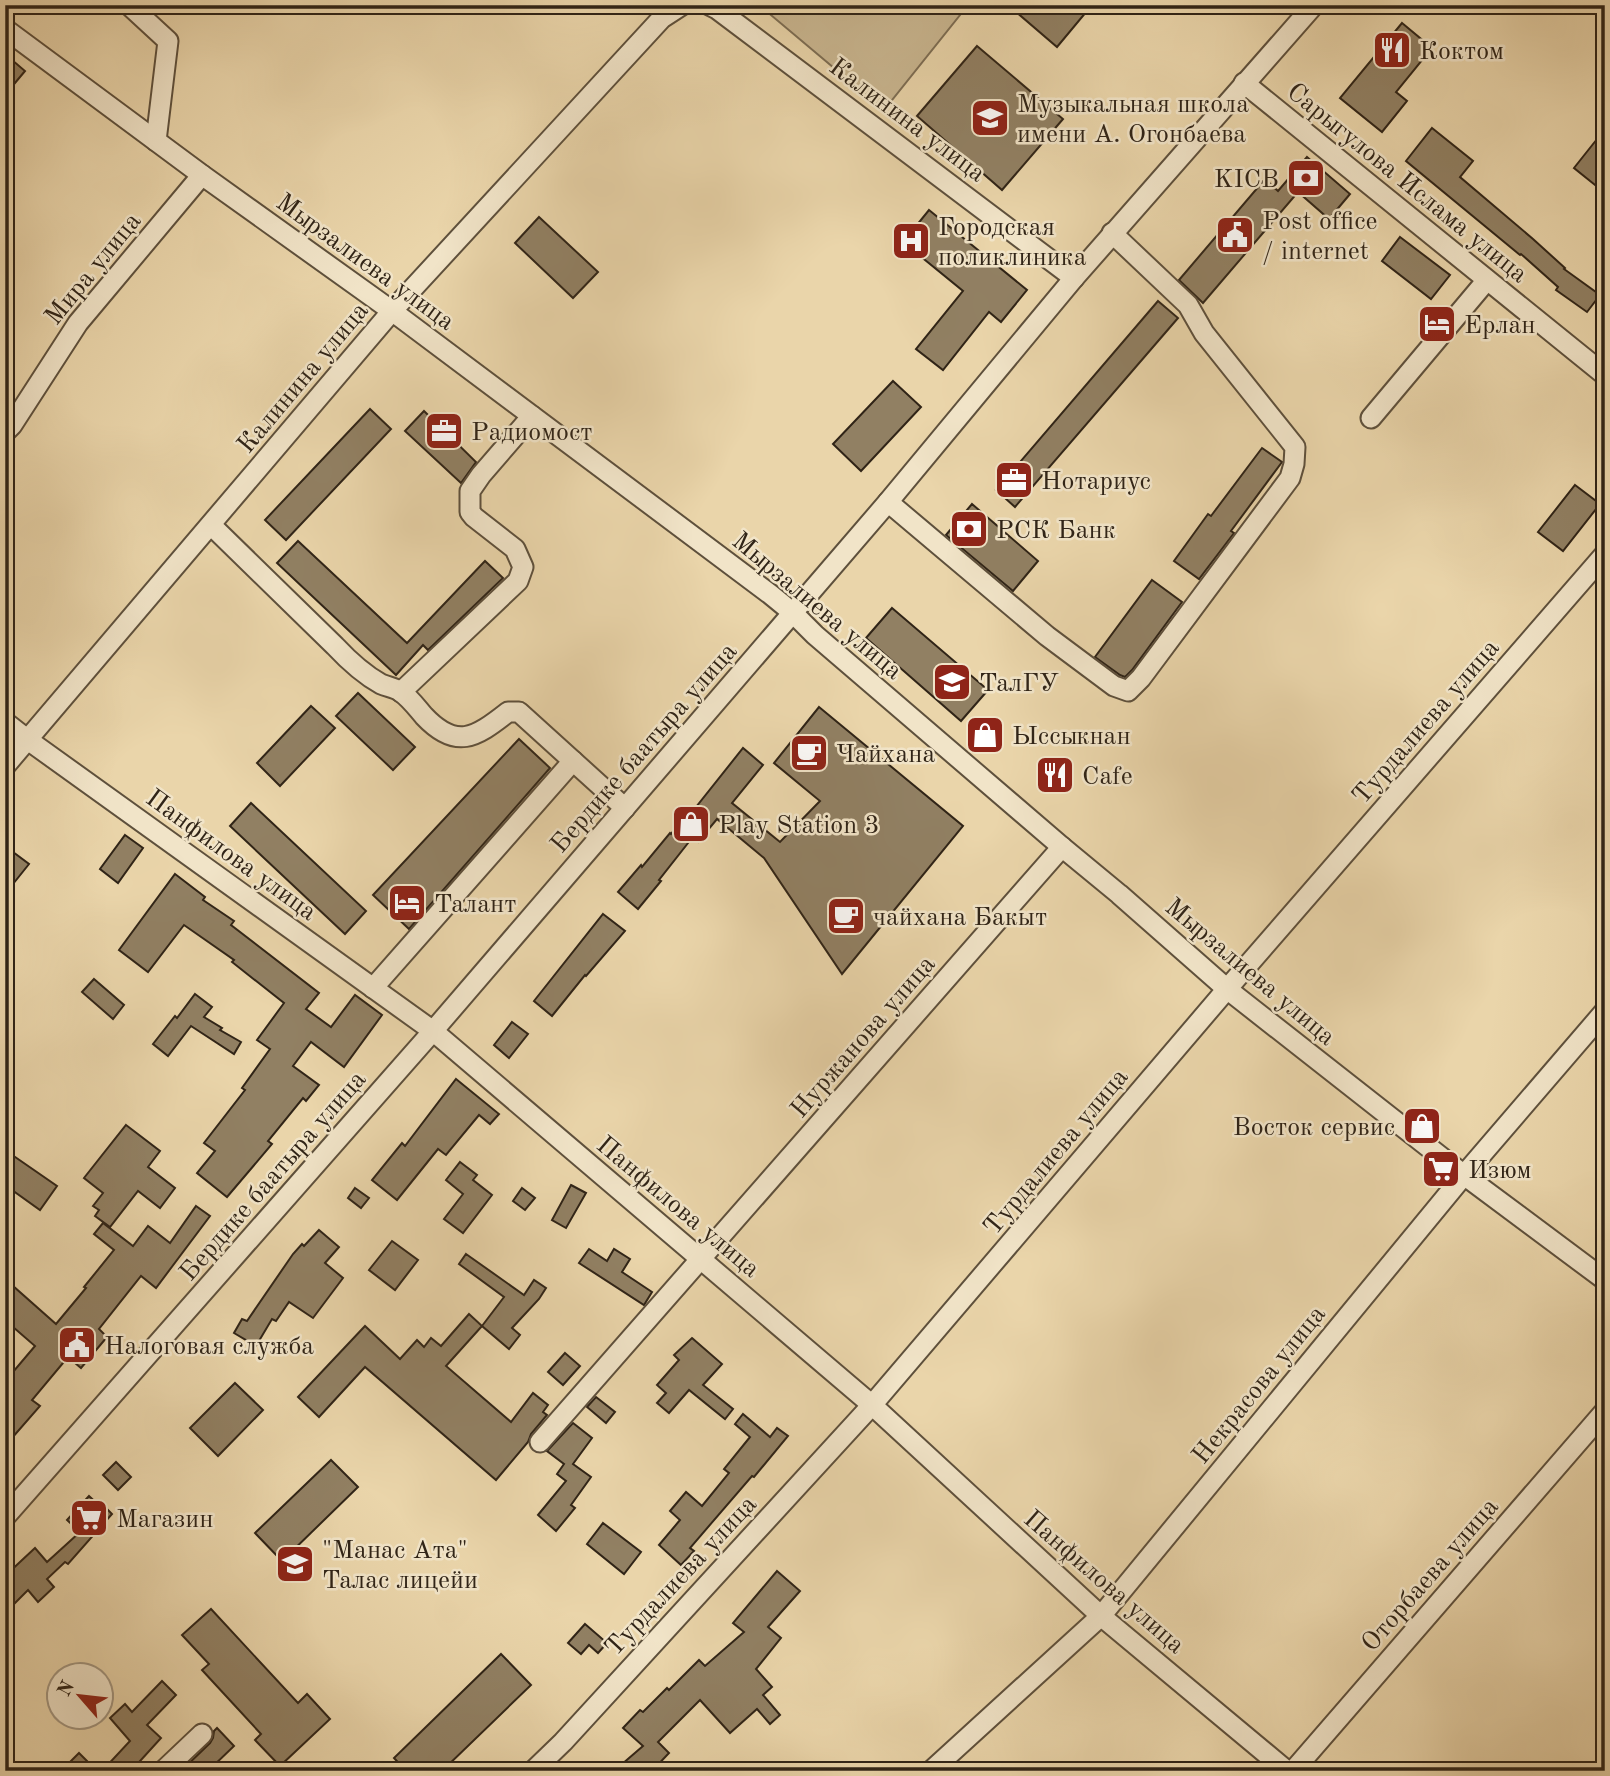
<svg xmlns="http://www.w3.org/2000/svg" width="1610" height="1776" font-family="'Old Standard TT',serif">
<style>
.green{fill:#cab791;stroke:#7d6e54;stroke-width:2}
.building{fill:#918063;stroke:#302417;stroke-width:2}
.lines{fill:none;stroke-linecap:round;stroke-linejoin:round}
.minor-casing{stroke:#5e503c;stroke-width:23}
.minor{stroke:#f1e4c8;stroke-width:19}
.labels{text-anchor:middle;stroke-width:5;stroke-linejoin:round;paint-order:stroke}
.poi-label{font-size:26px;fill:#302417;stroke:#f1e4c8;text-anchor:start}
.street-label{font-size:26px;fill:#302417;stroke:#f1e4c8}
</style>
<rect width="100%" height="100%" fill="#ead5aa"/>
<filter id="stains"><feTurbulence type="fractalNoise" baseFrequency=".00286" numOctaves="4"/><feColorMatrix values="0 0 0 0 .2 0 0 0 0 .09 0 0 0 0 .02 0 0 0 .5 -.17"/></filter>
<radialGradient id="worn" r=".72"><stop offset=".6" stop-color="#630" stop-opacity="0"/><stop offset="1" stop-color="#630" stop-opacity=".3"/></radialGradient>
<!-- green -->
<polygon class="green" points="759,5 968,5 884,110"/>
<!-- building -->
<g class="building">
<polygon points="1008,5 1092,5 1057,47"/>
<polygon points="1402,23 1432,48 1396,92 1407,101 1382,132 1340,98"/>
<polygon points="977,46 1063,119 1002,190 917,116"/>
<polygon points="5,54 25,71 5,95"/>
<polygon points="1432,128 1473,161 1460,177 1533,239 1565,268 1564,269 1600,295 1587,312 1556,290 1558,287 1521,254 1520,255 1406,161"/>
<polygon points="1605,129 1605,193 1574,168"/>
<polygon points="1307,157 1350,194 1329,219 1298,192 1203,303 1179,280 1265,179 1278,191"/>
<polygon points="929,210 1027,290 1001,322 989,312 943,370 916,349 963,291 903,242"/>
<polygon points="539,217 598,272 573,298 515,243"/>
<polygon points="1400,237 1450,275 1431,299 1382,261"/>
<polygon points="1158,301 1178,318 1015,507 996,490"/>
<polygon points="893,381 921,407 861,471 833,444"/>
<polygon points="370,409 391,429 286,540 265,520"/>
<polygon points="424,411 476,462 461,483 405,431"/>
<polygon points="1262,448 1282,462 1231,531 1234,533 1199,579 1174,561 1208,514 1211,516"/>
<polygon points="1575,485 1600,504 1563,551 1538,532"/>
<polygon points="972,504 1038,561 1013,591 946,535"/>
<polygon points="298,541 407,643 485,561 503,578 428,650 423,645 396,675 277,563"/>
<polygon points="1152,580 1182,602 1132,670 1125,677 1120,675 1095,657"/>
<polygon points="892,608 988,690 961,721 866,638"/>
<polygon points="358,693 415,747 393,770 336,716"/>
<polygon points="311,706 335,728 280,786 257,763"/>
<polygon points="819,707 963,826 842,974 764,858 717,819 698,842 692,838 659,880 661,881 638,909 618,892 641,865 642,867 670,833 671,834 690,811 692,812 743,748 763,765 732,803 780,842 820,801 774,763"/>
<polygon points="519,739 550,768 409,929 373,895"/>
<polygon points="251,803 366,911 345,934 230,826"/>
<polygon points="125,835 143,848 118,883 100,869"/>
<polygon points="5,846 29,864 5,894"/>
<polygon points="175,874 205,897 203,900 234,921 231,925 319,993 306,1009 331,1027 355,995 382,1015 344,1067 311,1042 293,1066 319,1085 306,1101 303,1098 268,1141 272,1144 227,1197 197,1173 215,1151 204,1143 245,1090 242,1088 270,1049 257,1040 284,1003 232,962 234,960 184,925 148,972 119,950"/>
<polygon points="603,914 625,931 586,976 585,975 552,1016 534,1001"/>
<polygon points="94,979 124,1005 113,1019 82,992"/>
<polygon points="195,994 212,1007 204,1017 222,1028 220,1030 241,1042 234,1054 191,1026 168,1056 153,1044 175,1016 177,1018"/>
<polygon points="512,1022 528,1034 509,1058 494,1045"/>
<polygon points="456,1079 499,1114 490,1124 479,1115 446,1155 438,1149 397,1200 372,1180 402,1143 405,1146"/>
<polygon points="126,1125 160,1151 148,1167 175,1188 160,1208 138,1191 110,1227 95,1216 99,1210 93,1206 103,1193 84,1178"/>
<polygon points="5,1150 57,1186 40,1210 5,1185"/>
<polygon points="460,1162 477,1175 473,1180 492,1195 463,1233 444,1219 463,1194 446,1180"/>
<polygon points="571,1185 586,1193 566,1228 552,1220"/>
<polygon points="355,1188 369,1198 361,1208 348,1198"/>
<polygon points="522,1188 535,1198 525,1210 513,1201"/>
<polygon points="196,1206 210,1216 156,1288 141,1276 99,1329 107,1337 81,1368 68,1357 32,1400 40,1406 5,1446 5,1392 13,1383 7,1379 35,1346 5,1320 5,1295 13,1286 56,1324 86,1288 84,1287 114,1250 94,1234 103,1223 133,1246 148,1226 170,1243"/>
<polygon points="319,1230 339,1247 325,1263 343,1278 313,1318 289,1302 276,1321 272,1319 256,1346 234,1333 242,1319 247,1321 293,1254 302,1244 304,1246"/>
<polygon points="392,1241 418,1260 395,1290 369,1270"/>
<polygon points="589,1249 607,1261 614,1249 630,1259 622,1272 652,1292 644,1305 579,1263"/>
<polygon points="466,1254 524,1295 534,1280 546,1288 539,1299 512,1328 520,1335 509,1349 482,1326 504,1297 459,1264"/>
<polygon points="469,1314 482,1326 446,1366 511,1422 533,1393 548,1405 543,1412 547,1415 531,1434 528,1442 496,1480 365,1367 319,1417 298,1397 365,1326 400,1359 417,1340 424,1347 431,1338 441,1346"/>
<polygon points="692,1338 722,1364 703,1385 733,1409 725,1419 689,1390 669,1413 657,1403 666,1393 657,1385 679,1360 674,1355"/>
<polygon points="565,1353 580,1366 563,1385 548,1372"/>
<polygon points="235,1383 263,1410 218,1456 190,1428"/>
<polygon points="596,1397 615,1412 606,1423 587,1407"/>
<polygon points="743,1414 770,1437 777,1428 788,1436 754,1477 752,1476 690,1548 694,1551 681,1565 659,1545 680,1520 670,1511 686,1492 702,1506 729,1473 724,1469 750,1437 735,1424"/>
<polygon points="573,1423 592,1438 573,1464 591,1477 571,1505 575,1508 556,1531 538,1515 566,1481 557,1474 564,1464 547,1451"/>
<polygon points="331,1460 358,1487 282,1561 255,1533"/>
<polygon points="116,1462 131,1477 118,1490 103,1475"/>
<polygon points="89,1496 103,1509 105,1507 112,1514 68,1564 65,1562 47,1579 54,1587 38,1602 28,1590 5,1613 5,1576 35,1548 47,1562 80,1532 67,1520"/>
<polygon points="603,1523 641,1552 624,1574 587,1544"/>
<polygon points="777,1571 800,1591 768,1627 781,1638 756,1669 772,1687 763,1695 780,1715 770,1724 757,1709 730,1733 700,1700 658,1742 669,1753 652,1771 614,1771 643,1746 623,1728 640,1710 643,1712 667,1688 669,1690 699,1660 705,1666 744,1632 733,1623"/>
<polygon points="211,1609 298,1703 307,1694 330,1719 280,1766 255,1740 261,1734 202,1670 209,1664 182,1635"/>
<polygon points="585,1624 607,1643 598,1653 589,1645 581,1654 568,1643"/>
<polygon points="501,1654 531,1685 442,1771 406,1771 394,1758"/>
<polygon points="162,1681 176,1695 147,1725 161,1738 131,1771 102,1771 130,1741 110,1718 125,1704 132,1712"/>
<polygon points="217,1728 234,1746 208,1771 181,1771 210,1743 213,1738 214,1731"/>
<polygon points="79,1753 97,1771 61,1771"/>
</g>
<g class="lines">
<defs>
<g id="minor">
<polyline points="129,5 168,41 156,141"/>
<polyline points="709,5 717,9 1074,278"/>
<polyline points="5,29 202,175 392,311 770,594 792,612 815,635 1062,847 1119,894 1227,989 1464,1175 1605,1280"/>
<polyline points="1244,83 1605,375"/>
<polyline points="1371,418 1487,280"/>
<polyline points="5,432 12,425 78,323 202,175"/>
<polyline points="888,502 1047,636 1114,686 1128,691 1141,678 1290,478 1294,464 1295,447 1204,333 1188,305 1112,233"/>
<path d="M211,525L335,646C349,661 363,674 381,684C388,687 396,688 401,692C410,698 417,708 424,716C456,750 475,738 508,712H519L625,808"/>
<polyline points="401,692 518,581 523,567 515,549 474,517 470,512 470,491 481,475 532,416"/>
<polyline points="5,722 28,740 433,1031 872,1405 1101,1616 1287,1771"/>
<polyline points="5,766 392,311 662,18 682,5"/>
<polyline points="373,988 573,761"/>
<polyline points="540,1442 1062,847"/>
<polyline points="5,1517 433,1031 888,502 1074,278 1314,5"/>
<polyline points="163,1771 202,1734"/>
<polyline points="533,1771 563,1742 872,1405 1227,989 1605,554"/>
<polyline points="931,1771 1101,1616 1464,1175 1605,1011"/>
<polyline points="1293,1771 1605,1411"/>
</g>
</defs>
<!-- minor casing -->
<use href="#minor" class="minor-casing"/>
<!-- minor -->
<use href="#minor" class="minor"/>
</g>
<!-- icons -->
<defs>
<symbol id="restaurant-square" viewBox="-11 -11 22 22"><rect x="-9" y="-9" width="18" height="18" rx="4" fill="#8f2418" stroke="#f1e4c8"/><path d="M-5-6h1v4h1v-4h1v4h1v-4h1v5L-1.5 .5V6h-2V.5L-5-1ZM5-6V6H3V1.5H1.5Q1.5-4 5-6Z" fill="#fff"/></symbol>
<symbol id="school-square" viewBox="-11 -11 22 22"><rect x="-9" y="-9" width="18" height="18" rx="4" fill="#8f2418" stroke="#f1e4c8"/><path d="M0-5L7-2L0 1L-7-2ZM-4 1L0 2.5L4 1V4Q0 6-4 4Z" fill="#fff"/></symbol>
<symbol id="bank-square" viewBox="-11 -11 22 22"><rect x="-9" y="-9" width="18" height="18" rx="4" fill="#8f2418" stroke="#f1e4c8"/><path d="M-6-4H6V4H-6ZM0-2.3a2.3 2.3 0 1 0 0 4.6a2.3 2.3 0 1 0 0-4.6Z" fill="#fff"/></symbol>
<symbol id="civic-square" viewBox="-11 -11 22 22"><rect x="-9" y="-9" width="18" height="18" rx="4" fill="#8f2418" stroke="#f1e4c8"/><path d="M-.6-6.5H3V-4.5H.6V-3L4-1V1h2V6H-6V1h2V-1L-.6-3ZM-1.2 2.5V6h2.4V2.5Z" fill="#fff"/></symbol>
<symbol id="hospital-square" viewBox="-11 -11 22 22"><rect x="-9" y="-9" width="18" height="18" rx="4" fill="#8f2418" stroke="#f1e4c8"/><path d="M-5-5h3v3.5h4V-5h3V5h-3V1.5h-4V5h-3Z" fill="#fff"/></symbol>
<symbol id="hotel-square" viewBox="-11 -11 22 22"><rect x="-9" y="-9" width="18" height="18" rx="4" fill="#8f2418" stroke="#f1e4c8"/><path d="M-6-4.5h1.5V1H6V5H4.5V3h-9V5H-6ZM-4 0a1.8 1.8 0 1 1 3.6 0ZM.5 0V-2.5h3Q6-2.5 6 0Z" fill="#fff"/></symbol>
<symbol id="office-square" viewBox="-11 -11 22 22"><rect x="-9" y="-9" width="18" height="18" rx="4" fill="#8f2418" stroke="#f1e4c8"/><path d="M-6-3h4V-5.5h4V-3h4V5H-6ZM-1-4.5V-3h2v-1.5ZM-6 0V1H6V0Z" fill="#fff"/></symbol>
<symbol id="university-square" viewBox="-11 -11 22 22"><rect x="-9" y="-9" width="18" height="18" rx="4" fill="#8f2418" stroke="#f1e4c8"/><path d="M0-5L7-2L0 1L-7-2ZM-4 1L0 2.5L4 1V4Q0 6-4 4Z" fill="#fff"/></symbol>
<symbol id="shop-square" viewBox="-11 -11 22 22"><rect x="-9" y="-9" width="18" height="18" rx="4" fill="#8f2418" stroke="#f1e4c8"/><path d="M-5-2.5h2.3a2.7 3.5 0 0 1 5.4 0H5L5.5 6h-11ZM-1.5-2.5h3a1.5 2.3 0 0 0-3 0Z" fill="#fff"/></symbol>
<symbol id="cafe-square" viewBox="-11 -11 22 22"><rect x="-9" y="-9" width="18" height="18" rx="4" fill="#8f2418" stroke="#f1e4c8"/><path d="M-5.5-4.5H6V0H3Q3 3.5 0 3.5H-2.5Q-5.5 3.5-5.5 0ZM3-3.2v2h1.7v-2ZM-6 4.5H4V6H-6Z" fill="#fff"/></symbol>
<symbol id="supermarket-square" viewBox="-11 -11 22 22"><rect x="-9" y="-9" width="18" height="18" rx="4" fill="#8f2418" stroke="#f1e4c8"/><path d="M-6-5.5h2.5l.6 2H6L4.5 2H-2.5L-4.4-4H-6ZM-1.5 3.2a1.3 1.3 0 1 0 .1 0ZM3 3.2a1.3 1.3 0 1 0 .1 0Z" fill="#fff"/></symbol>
</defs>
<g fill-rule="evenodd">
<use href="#restaurant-square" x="1370" y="28" width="44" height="44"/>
<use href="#school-square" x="968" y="96" width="44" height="44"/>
<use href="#bank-square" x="1284" y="156" width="44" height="44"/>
<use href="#civic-square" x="1213" y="213" width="44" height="44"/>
<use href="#hospital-square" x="889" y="219" width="44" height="44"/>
<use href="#hotel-square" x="1415" y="302" width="44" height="44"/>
<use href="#office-square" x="422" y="409" width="44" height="44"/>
<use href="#office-square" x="992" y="458" width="44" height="44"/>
<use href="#bank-square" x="947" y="507" width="44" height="44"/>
<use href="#university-square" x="930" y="660" width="44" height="44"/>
<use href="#shop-square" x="963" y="713" width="44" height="44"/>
<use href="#cafe-square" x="787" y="731" width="44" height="44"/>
<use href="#restaurant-square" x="1033" y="753" width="44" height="44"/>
<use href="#shop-square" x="669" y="802" width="44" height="44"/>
<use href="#hotel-square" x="385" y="881" width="44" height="44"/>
<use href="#cafe-square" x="824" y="894" width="44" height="44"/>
<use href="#shop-square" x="1400" y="1104" width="44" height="44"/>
<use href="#supermarket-square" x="1419" y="1147" width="44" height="44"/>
<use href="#civic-square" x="55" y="1323" width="44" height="44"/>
<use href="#supermarket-square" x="67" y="1496" width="44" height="44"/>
<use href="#school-square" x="273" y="1542" width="44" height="44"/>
</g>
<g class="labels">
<!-- poi labels -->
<g class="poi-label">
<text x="1419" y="59">Коктом</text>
<text x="1017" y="112">Музыкальная школа<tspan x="1017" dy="30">имени А. Огонбаева</tspan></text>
<text x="1279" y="187" text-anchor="end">KICB</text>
<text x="1262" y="229">Post office<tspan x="1262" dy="30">/ internet</tspan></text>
<text x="938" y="235">Городская<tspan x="938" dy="30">поликлиника</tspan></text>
<text x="1464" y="333">Ерлан</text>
<text x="471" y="440">Радиомост</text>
<text x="1041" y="489">Нотариус</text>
<text x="996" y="538">РСК Банк</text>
<text x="979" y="691">ТалГУ</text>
<text x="1012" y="744">Ыссыкнан</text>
<text x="836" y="762">Чайхана</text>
<text x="1082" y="784">Cafe</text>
<text x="718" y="833">Play Station 3</text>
<text x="434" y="912">Талант</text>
<text x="873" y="925">чайхана Бакыт</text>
<text x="1395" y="1135" text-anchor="end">Восток сервис</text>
<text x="1468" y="1178">Изюм</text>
<text x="104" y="1354">Налоговая служба</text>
<text x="116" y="1527">Магазин</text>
<text x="322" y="1558">"Манас Ата"<tspan x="322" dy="30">Талас лицейи</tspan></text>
</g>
<!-- street labels -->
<g class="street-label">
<text transform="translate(908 119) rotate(37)" y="9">Калинина улица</text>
<text transform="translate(1408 182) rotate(39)" y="9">Сарыгулова Ислама улица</text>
<text transform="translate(366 261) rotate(36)" y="9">Мырзалиева улица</text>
<text transform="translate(92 268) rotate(-51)" y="9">Мира улица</text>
<text transform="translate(302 377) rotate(-50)" y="9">Калинина улица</text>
<text transform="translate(818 605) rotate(40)" y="9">Мырзалиева улица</text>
<text transform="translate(1425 721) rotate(-49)" y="9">Турдалиева улица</text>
<text transform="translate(643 747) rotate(-49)" y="9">Бердике баатыра улица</text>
<text transform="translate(232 854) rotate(36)" y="9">Панфилова улица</text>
<text transform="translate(1251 971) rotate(40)" y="9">Мырзалиева улица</text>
<text transform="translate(862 1036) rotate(-49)" y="9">Нуржанова улица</text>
<text transform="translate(1055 1151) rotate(-50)" y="9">Турдалиева улица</text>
<text transform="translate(272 1175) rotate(-49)" y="9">Бердике баатыра улица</text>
<text transform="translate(679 1206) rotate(40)" y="9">Панфилова улица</text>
<text transform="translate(1258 1384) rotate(-51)" y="9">Некрасова улица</text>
<text transform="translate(1429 1574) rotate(-49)" y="9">Оторбаева улица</text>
<text transform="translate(680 1575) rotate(-47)" y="9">Турдалиева улица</text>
<text transform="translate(1105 1581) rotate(41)" y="9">Панфилова улица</text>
</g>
</g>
<!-- margin -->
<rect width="1610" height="1776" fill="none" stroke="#ead5aa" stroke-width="28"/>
<rect x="7" y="7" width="1596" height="1762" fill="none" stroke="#302417" stroke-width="3.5"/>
<rect x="14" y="14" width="1582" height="1748" fill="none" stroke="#302417" stroke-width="2"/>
<!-- north arrow -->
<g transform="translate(80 1696) rotate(298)"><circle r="33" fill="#f1e4c8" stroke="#a49781" stroke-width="2"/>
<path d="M0-5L12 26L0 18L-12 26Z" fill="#8f2418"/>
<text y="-10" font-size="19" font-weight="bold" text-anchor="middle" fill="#302417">N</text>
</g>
<rect width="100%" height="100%" filter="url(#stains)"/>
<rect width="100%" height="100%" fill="url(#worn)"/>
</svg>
